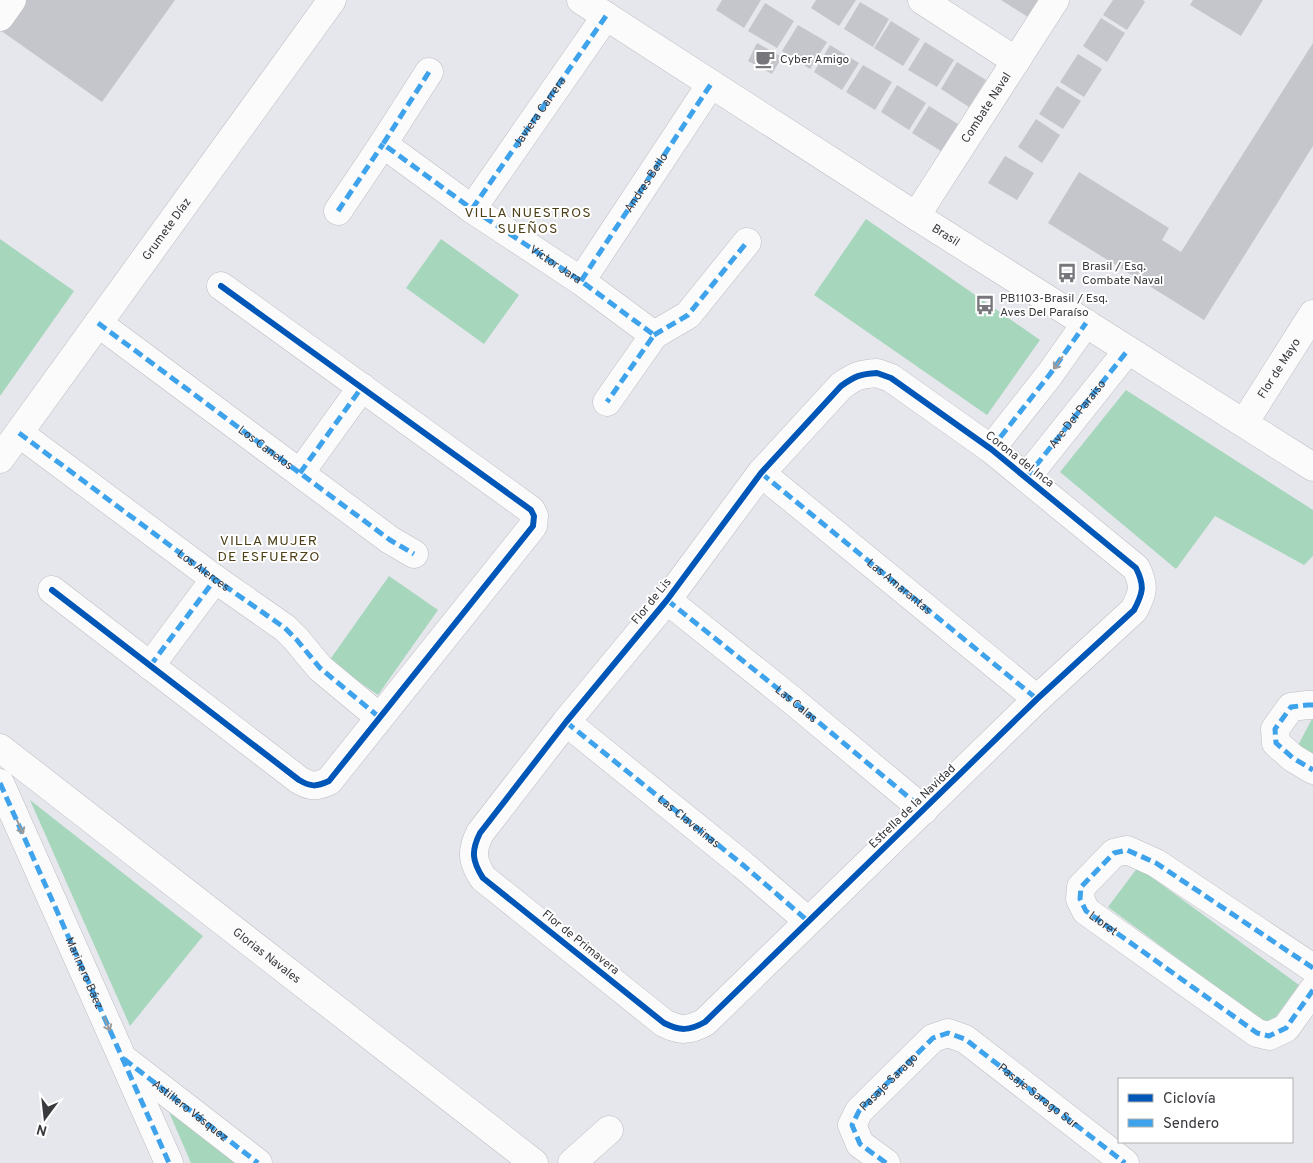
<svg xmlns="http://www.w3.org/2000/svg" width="1313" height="1163" font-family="Overpass,sans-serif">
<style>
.green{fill:#a6d6bb}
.building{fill:#c5c6cb}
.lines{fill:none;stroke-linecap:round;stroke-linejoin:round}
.minor-casing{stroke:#bdbdc2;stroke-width:29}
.major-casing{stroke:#bdbdc2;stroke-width:29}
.minor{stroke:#fbfbfc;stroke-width:28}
.major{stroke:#fbfbfc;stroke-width:28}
.quiet{stroke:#3fa3ec;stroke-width:5;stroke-dasharray:10 5;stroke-linecap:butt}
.cycleway-casing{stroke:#fff;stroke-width:9}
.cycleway{stroke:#0057b8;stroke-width:6}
.oneway{stroke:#9a9a9d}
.labels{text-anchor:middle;stroke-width:4;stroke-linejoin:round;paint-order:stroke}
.poi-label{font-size:12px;fill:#39393e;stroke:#fff;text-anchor:start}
.street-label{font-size:12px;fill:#39393e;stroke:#fff}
.neighbourhood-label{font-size:14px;letter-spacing:1px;fill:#4d4018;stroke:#fff}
</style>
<rect width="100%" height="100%" fill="#e6e7ed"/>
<!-- green -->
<g class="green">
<polygon points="866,219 1040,340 987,415 814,295"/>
<polygon points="0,239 74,291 0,396"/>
<polygon points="441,239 519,295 484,344 406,288"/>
<polygon points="1126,390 1313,510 1313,556 1304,565 1215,516 1176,569 1060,472"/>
<polygon points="389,576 438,610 378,695 329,661"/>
<polygon points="1313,717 1313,758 1296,749"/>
<polygon points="30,800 203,936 130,1026"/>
<polygon points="1138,867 1299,985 1269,1026 1108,907"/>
<polygon points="163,1098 238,1163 191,1163"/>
</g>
<!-- building -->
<g class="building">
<polygon points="21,0 175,0 102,102 0,30"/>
<polygon points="722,0 761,0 744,28 716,10"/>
<polygon points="816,0 856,0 839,26 811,8"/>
<polygon points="1001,0 1038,0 1028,17"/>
<polygon points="1113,0 1143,0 1145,2 1127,30 1103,15"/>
<polygon points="1193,0 1263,0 1241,36 1190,5"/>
<polygon points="860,2 889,19 873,47 844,29"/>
<polygon points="765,3 794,21 777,48 748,31"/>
<polygon points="1101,18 1125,33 1107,62 1083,46"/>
<polygon points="891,21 920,39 903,66 874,48"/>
<polygon points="798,25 827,42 810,69 782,51"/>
<polygon points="925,42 954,60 937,87 908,70"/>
<polygon points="757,43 782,57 772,74 748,61"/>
<polygon points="1313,43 1313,146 1204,320 1048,223 1079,172 1169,228 1162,240 1181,252"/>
<polygon points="830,45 859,63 842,90 814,72"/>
<polygon points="1078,54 1102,69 1084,97 1060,82"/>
<polygon points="957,62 986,80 969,107 941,89"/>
<polygon points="863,65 892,82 875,110 846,92"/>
<polygon points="897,85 926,103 909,130 881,112"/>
<polygon points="1057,86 1081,101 1063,129 1039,114"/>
<polygon points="929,106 958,124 941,151 912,133"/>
<polygon points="1036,119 1060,135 1042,163 1018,147"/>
<polygon points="1005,156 1034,173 1017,200 988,183"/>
</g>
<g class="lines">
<defs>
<g id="minor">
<polyline points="922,0 1016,61"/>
<polyline points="0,17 12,0"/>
<polyline points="429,72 383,144 472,209 581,281 654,335 607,402"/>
<path id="s1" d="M472,209L606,16"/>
<polyline points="338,211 383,144"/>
<path id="s2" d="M916,216L1055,0"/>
<polyline points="581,281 711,84"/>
<path id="s3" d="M98,323L390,540L414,554"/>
<polyline points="654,335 688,315 747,242"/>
<path d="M877,373L891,378L991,449L1136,568C1145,586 1143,593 1134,610L1037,699L705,1022C689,1031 680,1031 664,1023L483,878C472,861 471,851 480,833L566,722L667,600L761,473L841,386C855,376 860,374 877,373Z"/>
<path id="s4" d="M1244,423L1313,314"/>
<path id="s5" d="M19,433L215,579L285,628L296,639L320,668L379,717"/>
<polyline points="991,449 1050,374 1086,323"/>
<path id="s6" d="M0,459L332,0"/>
<polyline points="300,473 362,387"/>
<path id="s7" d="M761,473L1037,699"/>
<path id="s8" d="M1026,478L1128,350"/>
<path d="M52,590L299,780C311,787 316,787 329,781L533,526L534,516L531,510L221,286"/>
<path id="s9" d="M667,600L787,696L924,810"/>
<polyline points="150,666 215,579"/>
<polyline points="1313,705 1307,705 1291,707 1275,729 1276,743 1293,758 1313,770"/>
<path id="s10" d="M566,722L743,865L808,921"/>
<path id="s11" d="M0,748L534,1163"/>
<polyline points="0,783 169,1163"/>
<path id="s12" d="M1313,968L1156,863L1127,850L1114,853L1081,887L1080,899L1086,911L1257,1033L1269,1036L1286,1028L1313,990"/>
<polyline points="125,1060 258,1163"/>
<polyline points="572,1163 609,1130"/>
<path id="s13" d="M886,1163L860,1144L852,1125L859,1111L933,1038L948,1033L965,1039L1125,1163"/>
</g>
<g id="major">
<path id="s14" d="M581,0L916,216L1313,467"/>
</g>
</defs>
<!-- minor casing -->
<use href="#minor" class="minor-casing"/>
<!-- major casing -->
<use href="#major" class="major-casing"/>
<!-- minor -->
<use href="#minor" class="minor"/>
<!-- major -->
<use href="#major" class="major"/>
<!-- quiet -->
<g class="quiet">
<path id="s15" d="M429,72L383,144L472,209L581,281L654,335L607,402"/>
<polyline points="472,209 606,16"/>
<polyline points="338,211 383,144"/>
<path id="s16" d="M581,281L711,84"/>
<polyline points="98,323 390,540 414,554"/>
<polyline points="654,335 688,315 747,242"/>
<polyline points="19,433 215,579 285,628 296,639 320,668 379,717"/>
<polyline points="991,449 1050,374 1086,323"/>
<polyline points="300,473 362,387"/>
<polyline points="761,473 1037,699"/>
<polyline points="1026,478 1128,350"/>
<polyline points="667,600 787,696 924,810"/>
<polyline points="150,666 215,579"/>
<polyline points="1313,705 1307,705 1291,707 1275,729 1276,743 1293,758 1313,770"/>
<polyline points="566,722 743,865 808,921"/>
<path id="s17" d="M0,783L169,1163"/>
<polyline points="1313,968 1156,863 1127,850 1114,853 1081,887 1080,899 1086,911 1257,1033 1269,1036 1286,1028 1313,990"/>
<path id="s18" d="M124,1059L258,1163"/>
<polyline points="886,1163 860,1144 852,1125 859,1111 933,1038 948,1033 965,1039 1125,1163"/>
</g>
<defs>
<g id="cycleway">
<path d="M877,373L891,378L991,449L1136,568C1145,586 1143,593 1134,610L1037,699L705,1022C689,1031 680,1031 664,1023L483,878C472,861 471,851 480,833L566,722L667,600L761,473L841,386C855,376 860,374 877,373Z"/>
<path d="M52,590L299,780C311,787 316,787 329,781L533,526L534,516L531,510L221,286"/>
</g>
</defs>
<!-- cycleway casing -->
<use href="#cycleway" class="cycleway-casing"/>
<!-- cycleway -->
<use href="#cycleway" class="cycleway"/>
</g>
<!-- one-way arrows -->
<defs><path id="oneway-shaft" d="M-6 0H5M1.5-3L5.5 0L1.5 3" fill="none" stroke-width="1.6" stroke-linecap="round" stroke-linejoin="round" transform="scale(1.25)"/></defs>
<g class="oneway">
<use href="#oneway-shaft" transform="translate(1058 363) rotate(126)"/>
<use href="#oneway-shaft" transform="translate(20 827) rotate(66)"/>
<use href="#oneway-shaft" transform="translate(107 1024) rotate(66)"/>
</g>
<!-- icons -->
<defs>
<symbol id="cafe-bare" viewBox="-9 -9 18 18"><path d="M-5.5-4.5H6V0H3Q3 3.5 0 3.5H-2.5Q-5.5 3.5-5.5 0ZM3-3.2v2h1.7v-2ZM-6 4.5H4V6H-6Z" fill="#76767b" stroke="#fff" stroke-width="2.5" paint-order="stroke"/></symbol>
<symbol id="bus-bare" viewBox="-9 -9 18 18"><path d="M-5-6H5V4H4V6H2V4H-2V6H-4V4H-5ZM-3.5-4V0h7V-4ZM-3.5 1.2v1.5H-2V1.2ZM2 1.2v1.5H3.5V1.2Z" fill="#76767b" stroke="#fff" stroke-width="2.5" paint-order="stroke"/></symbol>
</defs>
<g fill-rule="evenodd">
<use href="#cafe-bare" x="751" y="45" width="28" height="28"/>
<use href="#bus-bare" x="1053" y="259" width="28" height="28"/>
<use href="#bus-bare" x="971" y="291" width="28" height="28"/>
</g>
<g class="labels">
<!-- poi labels -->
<g class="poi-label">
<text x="780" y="63">Cyber Amigo</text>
<text x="1082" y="270">Brasil / Esq.<tspan x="1082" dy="14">Combate Naval</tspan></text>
<text x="1000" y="302">PB1103-Brasil / Esq.<tspan x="1000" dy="14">Aves Del Paraíso</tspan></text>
</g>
<!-- street labels -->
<g class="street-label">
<text dy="4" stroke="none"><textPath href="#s2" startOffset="129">Combate Naval</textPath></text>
<text dy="4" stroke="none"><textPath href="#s1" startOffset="118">Javiera Carrera</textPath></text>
<text dy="4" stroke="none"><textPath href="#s16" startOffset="118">Andres Bello</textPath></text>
<text dy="4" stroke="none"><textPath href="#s6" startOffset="284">Grumete Díaz</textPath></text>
<text dy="4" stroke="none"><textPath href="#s14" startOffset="434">Brasil</textPath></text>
<text dy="4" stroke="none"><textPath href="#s15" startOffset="296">Víctor Jara</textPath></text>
<text dy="4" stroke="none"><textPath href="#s4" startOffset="65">Flor de Mayo</textPath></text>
<text dy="4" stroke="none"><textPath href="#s8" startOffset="82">Ave Del Paraiso</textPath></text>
<text dy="4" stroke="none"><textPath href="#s3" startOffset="209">Los Canelos</textPath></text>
<text transform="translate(1020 459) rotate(38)" y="4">Corona del Inca</text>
<text dy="4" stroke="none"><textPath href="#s5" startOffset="230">Los Alerces</textPath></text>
<text dy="4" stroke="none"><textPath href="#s7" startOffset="179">Las Amarantas</textPath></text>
<text transform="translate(651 601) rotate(-51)" y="4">Flor de Lis</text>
<text dy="4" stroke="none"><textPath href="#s9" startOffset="166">Las Calas</textPath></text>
<text transform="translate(912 806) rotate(-44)" y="4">Estrella de la Navidad</text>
<text dy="4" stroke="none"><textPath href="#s10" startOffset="158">Las Clavelinas</textPath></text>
<text dy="4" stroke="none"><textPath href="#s12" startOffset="328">Lloret</textPath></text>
<text transform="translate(581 942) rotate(39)" y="4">Flor de Primavera</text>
<text dy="4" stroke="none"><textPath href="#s11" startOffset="338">Glorias Navales</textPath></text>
<text dy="4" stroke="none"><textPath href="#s17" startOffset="208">Marinero Báez</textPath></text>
<text dy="4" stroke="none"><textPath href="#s13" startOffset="110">Pasaje Sarago</textPath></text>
<text dy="4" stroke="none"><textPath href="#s13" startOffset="299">Pasaje Sarago Sur</textPath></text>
<text dy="4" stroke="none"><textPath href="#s18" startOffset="84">Astillero Vásquez</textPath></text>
</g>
<!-- neighbourhood labels -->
<g class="neighbourhood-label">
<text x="528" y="217">VILLA NUESTROS<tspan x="528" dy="16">SUEÑOS</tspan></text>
<text x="269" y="545">VILLA MUJER<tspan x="269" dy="16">DE ESFUERZO</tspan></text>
</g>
</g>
<!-- legend -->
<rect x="1118" y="1078" width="175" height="65" fill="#ffffff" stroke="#b0b0b2"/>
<rect x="1128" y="1094" width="25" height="8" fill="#0057b8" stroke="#b0b0b2"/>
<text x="1163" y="1103" font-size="15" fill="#39393e">Ciclovía</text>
<rect x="1128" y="1119" width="25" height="8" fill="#3fa3ec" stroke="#b0b0b2"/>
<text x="1163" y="1128" font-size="15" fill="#39393e">Sendero</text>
<!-- north arrow -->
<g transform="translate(45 1118) rotate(195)" stroke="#ffffff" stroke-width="4" paint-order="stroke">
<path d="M0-4L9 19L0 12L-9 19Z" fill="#39393e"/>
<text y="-8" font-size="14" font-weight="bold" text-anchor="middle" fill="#39393e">N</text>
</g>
</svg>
